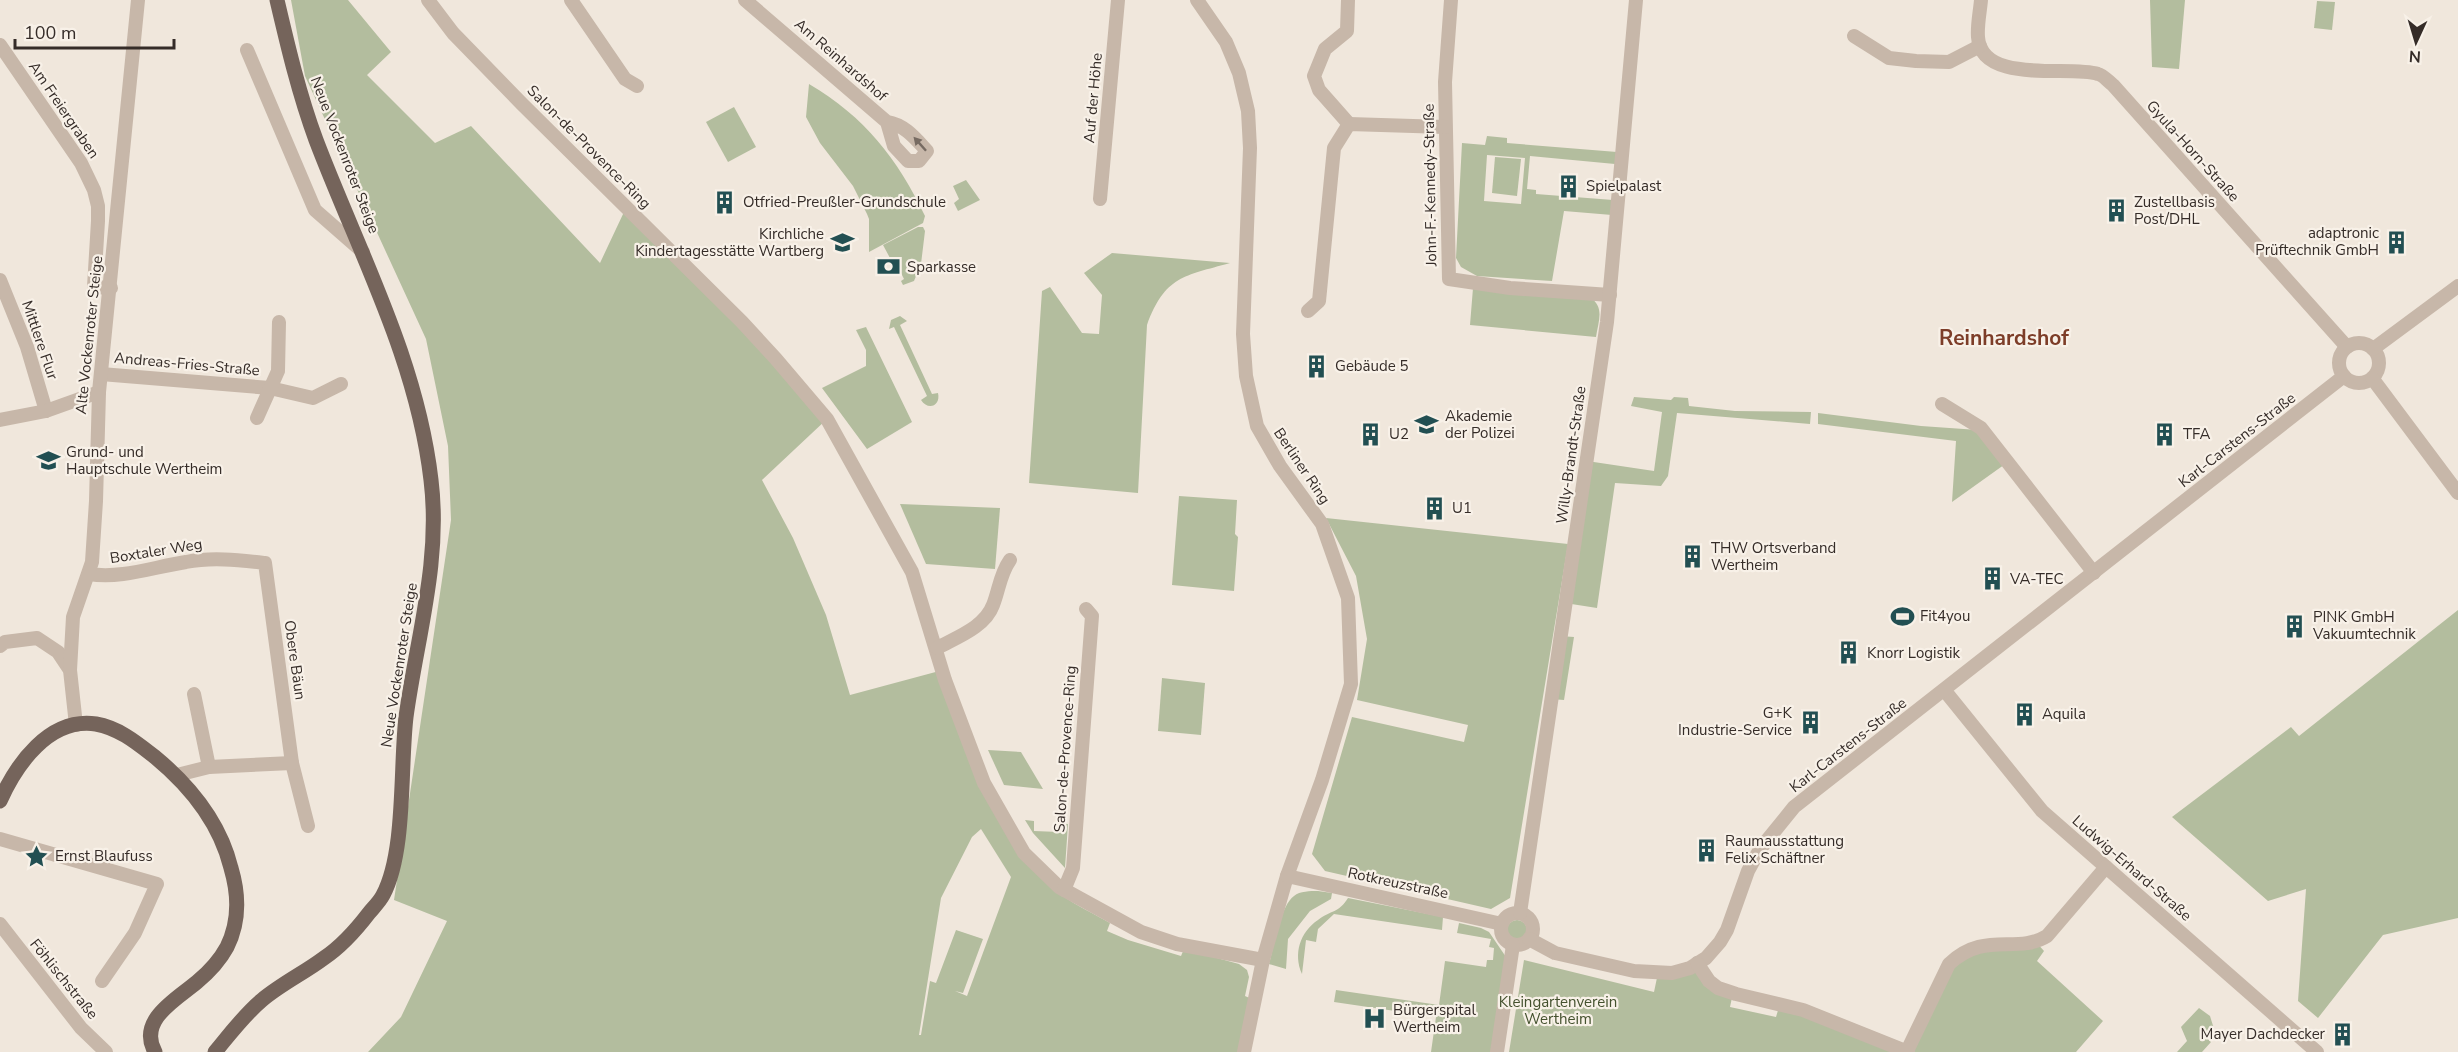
<svg xmlns="http://www.w3.org/2000/svg" width="2458" height="1052" font-family="'Nunito Sans',sans-serif">
<style>
.green{fill:#b3bd9e;fill-rule:evenodd}
.lines{fill:none;stroke-linecap:round;stroke-linejoin:round}
.minor{stroke:#c7b7a9;stroke-width:14}
.major{stroke:#75645b;stroke-width:15}
.oneway{fill:#776b62}
.labels{text-anchor:middle;stroke-width:4.5;stroke-linejoin:round;paint-order:stroke}
.street-label{font-size:15px;fill:#352c28;stroke:#f8f1e8}
.poi-label{font-size:15px;fill:#352c28;stroke:#f8f1e8;text-anchor:start}
.park-label{font-size:15px;fill:#44512e;stroke:#f8f1e8}
.district-label{font-size:21px;font-weight:bold;fill:#7d3d28;stroke:#f8f1e8}
</style>
<rect width="100%" height="100%" fill="#f0e7dc"/>
<!-- green -->
<g class="green">
<path d="M291,0H348L391,52L367,75L435,143L471,126L600,263L624,212L718,304L827,419L762,480L793,538L826,615L850,695L943,670C970,745 999,842 1062,895C1076,906 1095,914 1110,923L1107,931L1128,940L1181,956L1184,949L1239,964L1247,970L1249,977L1245,996L1254,1000L1244,1052H368L401,1017L447,921L394,900L451,520L448,446L426,339L305,76ZM981,829L1011,877L967,996L955,991L963,993L983,939L956,930L936,983L930,981L921,1035H919L941,898L972,837Z"/>
<polygon points="2150,0 2185,0 2179,69 2152,67"/>
<polygon points="2317,1 2335,2 2332,30 2314,28"/>
<path d="M809,84C865,117 897,158 925,216L923,223L869,252V219L867,214L853,186L820,143L806,117Z"/>
<polygon points="734,107 756,147 728,162 706,122"/>
<path d="M1487,136L1507,138V143L1617,152L1615,164L1530,156L1527,189L1536,190V194L1613,200L1612,215L1564,211L1552,281L1477,276L1461,267L1456,258L1462,143L1485,145ZM1487,155L1525,158L1521,204L1484,201Z"/>
<polygon points="1495,157 1521,159 1517,196 1492,193"/>
<polygon points="966,180 980,200 958,211 954,203 959,199 953,186"/>
<polygon points="918,227 923,227 925,231 921,264 914,281 903,285 901,281 904,279 893,257 890,258 883,245"/>
<path d="M1112,253L1230,263C1184,276 1165,276 1147,325L1138,493L1029,483L1042,291L1050,287L1082,333L1099,334L1102,295L1084,273Z"/>
<path d="M1473,288L1591,298C1605,308 1598,322 1596,337L1470,325Z"/>
<path d="M900,316L907,321L900,325L932,394L938,393C941,406 928,411 921,400L927,396L894,327L889,329L891,320Z"/>
<polygon points="866,327 912,422 867,449 822,388 866,366 866,350 856,330"/>
<polygon points="1634,397 1671,400 1674,397 1688,398 1689,406 1735,411 1811,412 1810,424 1677,413 1668,476 1661,486 1615,483 1597,608 1565,603 1587,461 1654,471 1662,412 1631,406"/>
<polygon points="1818,413 1921,426 1978,430 2008,462 1952,502 1956,441 1818,424"/>
<polygon points="1179,496 1237,500 1235,534 1238,537 1234,591 1172,585"/>
<polygon points="900,504 1000,508 995,569 926,564"/>
<polygon points="1326,518 1568,544 1510,898 1491,909 1325,871 1312,854 1352,717 1464,742 1468,725 1357,700 1367,639 1356,576"/>
<polygon points="2458,610 2458,918 2383,935 2318,1018 2298,1001 2306,889 2268,901 2172,817 2291,727 2299,736"/>
<polygon points="1560,636 1574,637 1564,700 1551,699"/>
<polygon points="1162,678 1205,683 1201,735 1158,731"/>
<polygon points="988,750 1021,752 1043,789 1004,785"/>
<polygon points="1025,820 1034,821 1034,831 1059,832 1060,824 1068,824 1065,868 1033,833"/>
<path d="M1318,891L1332,893L1331,899L1310,911L1288,939L1286,969L1269,964C1274,947 1280,906 1294,896C1300,891 1310,891 1318,891Z"/>
<path d="M1348,898L1443,917L1442,930L1334,914L1318,929L1316,942L1306,940L1302,974C1293,954 1300,932 1318,920C1331,910 1339,913 1348,898Z"/>
<circle cx="1517" cy="930" r="10"/>
<polygon points="1459,923 1481,928 1489,932 1506,957 1491,1052 1431,1052 1436,1017 1334,1002 1336,990 1439,1005 1445,961 1486,967 1487,960 1493,960 1494,948 1489,947 1491,939 1457,933"/>
<polygon points="2036,942 2044,951 2037,961 2103,1021 2076,1052 1910,1052 1959,954"/>
<polygon points="1524,960 1654,992 1658,973 1690,968 1733,993 1730,1007 1776,1017 1779,1007 1894,1052 1509,1052"/>
<polygon points="2199,1008 2210,1016 2214,1029 2206,1037 2211,1042 2202,1052 2177,1052 2187,1041 2181,1027"/>
</g>
<g class="lines">
<!-- minor -->
<g class="minor">
<polyline points="428,0 453,33 522,104 742,322 776,359 827,419 912,572 945,680 984,783 1024,853 1059,887 1141,932 1177,944 1263,960"/>
<polyline points="571,0 625,79 637,86"/>
<path d="M745,0L887,122C905,125 915,138 927,151L919,161H908L894,146L887,122"/>
<polyline points="1197,0 1226,42 1239,73 1248,111 1250,148 1243,334 1246,376 1257,426 1280,466 1322,524 1348,598 1351,684 1322,780 1287,876 1263,960 1244,1052"/>
<polyline points="1348,0 1347,31 1325,49 1314,76 1319,90 1349,124"/>
<polyline points="1451,0 1445,82 1449,279 1510,288 1610,295"/>
<path d="M1981,0C1980,12 1977,25 1978,37C1981,85 2069,65 2098,74C2103,75 2109,82 2113,85L2347,347"/>
<polyline points="1854,36 1889,58 1916,61 1949,62 1980,46"/>
<polyline points="0,45 81,163 94,190 98,206 98,221 94,287 111,288"/>
<polyline points="247,50 315,210 363,252"/>
<polyline points="1100,199 1118,0"/>
<polyline points="0,280 27,347 46,411"/>
<polyline points="1308,311 1319,301 1334,148 1349,124 1445,127"/>
<circle cx="2359" cy="363" r="20"/>
<polyline points="2373,349 2458,286"/>
<polyline points="101,374 270,388 313,398 341,384"/>
<polyline points="2372,378 2458,493"/>
<polyline points="1942,404 1981,428 2094,573"/>
<polyline points="257,418 278,371 279,322"/>
<polyline points="0,420 46,411 99,392"/>
<path d="M89,574C122,579 153,567 186,562C212,557 238,560 265,563L292,763L308,826"/>
<polyline points="0,646 5,642 37,638 58,652 70,670 76,725"/>
<path d="M937,648C957,637 985,627 993,605C999,590 1000,574 1010,560"/>
<polyline points="70,670 73,617 92,562 96,501 99,392 138,0"/>
<polyline points="1945,691 2042,811 2317,1052"/>
<polyline points="194,694 209,767"/>
<polyline points="177,775 209,767 292,763"/>
<polyline points="0,839 157,884 135,933 102,981"/>
<polyline points="1287,876 1502,924"/>
<polyline points="1064,890 1073,868 1092,616 1086,609"/>
<circle cx="1517" cy="929" r="16"/>
<polyline points="1520,913 1607,322 1636,0"/>
<polyline points="0,924 81,1028 106,1052"/>
<polyline points="1529,939 1555,953 1634,971 1672,973 1690,968 1706,958 1720,942 1727,930 1748,871 1760,849 1794,807 2344,376"/>
<polyline points="1697,963 1709,981 1718,988 1736,994 1803,1010 1908,1052"/>
<path d="M1907,1051L1949,964C1985,930 2016,955 2047,936L2106,867"/>
<polyline points="1497,1052 1513,945"/>
</g>
<!-- major -->
<g class="major">
<path d="M0,801C16,765 49,717 96,724C119,728 137,743 155,757C190,786 220,823 231,868C239,895 240,921 227,947C220,960 209,972 197,982C177,999 137,1020 155,1052"/>
<path d="M215,1052C230,1034 244,1015 262,1000C281,984 304,973 324,958C342,946 356,930 369,913C374,907 380,901 383,895C406,852 400,767 406,717C417,637 441,561 431,480C417,359 359,253 316,140C299,94 288,47 277,0"/>
</g>
</g>
<!-- one-way arrows -->
<defs><path id="oneway-solid" d="M-6-.8H1V-3.2L6.5 0L1 3.2V.8H-6Z" transform="scale(1.5)"/></defs>
<use class="oneway" href="#oneway-solid" transform="translate(920 144) rotate(-132)"/>
<!-- icons -->
<defs>
<symbol id="building-bare" viewBox="-9 -9 18 18"><path d="M-4-6H4V6H1V3H-1V6H-4ZM-2.5-4.3h1.7v1.8h-1.7ZM.8-4.3h1.7v1.8H.8ZM-2.5-1h1.7V.8h-1.7ZM.8-1h1.7V.8H.8Z" fill="#224f52" stroke="#f8f1e8" stroke-width="2.5" paint-order="stroke"/></symbol>
<symbol id="school-bare" viewBox="-9 -9 18 18"><path d="M0-5L7-2L0 1L-7-2ZM-4 1L0 2.5L4 1V4Q0 6-4 4Z" fill="#224f52" stroke="#f8f1e8" stroke-width="2.5" paint-order="stroke"/></symbol>
<symbol id="bank-bare" viewBox="-9 -9 18 18"><path d="M-6-4H6V4H-6ZM0-2.3a2.3 2.3 0 1 0 0 4.6a2.3 2.3 0 1 0 0-4.6Z" fill="#224f52" stroke="#f8f1e8" stroke-width="2.5" paint-order="stroke"/></symbol>
<symbol id="university-bare" viewBox="-9 -9 18 18"><path d="M0-5L7-2L0 1L-7-2ZM-4 1L0 2.5L4 1V4Q0 6-4 4Z" fill="#224f52" stroke="#f8f1e8" stroke-width="2.5" paint-order="stroke"/></symbol>
<symbol id="stadium-bare" viewBox="-9 -9 18 18"><path d="M0-5a6.5 5 0 1 0 0 10a6.5 5 0 1 0 0-10ZM-3.5-1.8h7v3.6h-7Z" fill="#224f52" stroke="#f8f1e8" stroke-width="2.5" paint-order="stroke"/></symbol>
<symbol id="sight-bare" viewBox="-9 -9 18 18"><path d="M0-6L1.8-2.2L6-1.7L2.9 1.2L3.7 5.4L0 3.3L-3.7 5.4L-2.9 1.2L-6-1.7L-1.8-2.2Z" fill="#224f52" stroke="#f8f1e8" stroke-width="2.5" paint-order="stroke"/></symbol>
<symbol id="hospital-bare" viewBox="-9 -9 18 18"><path d="M-5-5h3v3.5h4V-5h3V5h-3V1.5h-4V5h-3Z" fill="#224f52" stroke="#f8f1e8" stroke-width="2.5" paint-order="stroke"/></symbol>
</defs>
<g fill-rule="evenodd">
<use href="#building-bare" x="1552" y="170" width="33" height="33"/>
<use href="#building-bare" x="708" y="186" width="33" height="33"/>
<use href="#building-bare" x="2100" y="194" width="33" height="33"/>
<use href="#building-bare" x="2380" y="226" width="33" height="33"/>
<use href="#school-bare" x="826" y="226" width="33" height="33"/>
<use href="#bank-bare" x="872" y="250" width="33" height="33"/>
<use href="#building-bare" x="1300" y="350" width="33" height="33"/>
<use href="#university-bare" x="1410" y="408" width="33" height="33"/>
<use href="#building-bare" x="1354" y="418" width="33" height="33"/>
<use href="#building-bare" x="2148" y="418" width="33" height="33"/>
<use href="#school-bare" x="32" y="444" width="33" height="33"/>
<use href="#building-bare" x="1418" y="492" width="33" height="33"/>
<use href="#building-bare" x="1676" y="540" width="33" height="33"/>
<use href="#building-bare" x="1976" y="562" width="33" height="33"/>
<use href="#stadium-bare" x="1886" y="600" width="33" height="33"/>
<use href="#building-bare" x="2278" y="610" width="33" height="33"/>
<use href="#building-bare" x="1832" y="636" width="33" height="33"/>
<use href="#building-bare" x="2008" y="698" width="33" height="33"/>
<use href="#building-bare" x="1794" y="706" width="33" height="33"/>
<use href="#building-bare" x="1690" y="834" width="33" height="33"/>
<use href="#sight-bare" x="20" y="840" width="33" height="33"/>
<use href="#hospital-bare" x="1358" y="1002" width="33" height="33"/>
<use href="#building-bare" x="2326" y="1018" width="33" height="33"/>
</g>
<g class="labels">
<!-- street labels -->
<g class="street-label">
<text transform="translate(841 60) rotate(41)" y="5">Am Reinhardshof</text>
<text transform="translate(1093 98) rotate(-85)" y="5">Auf der Höhe</text>
<text transform="translate(64 110) rotate(56)" y="5">Am Freiergraben</text>
<text transform="translate(589 147) rotate(45)" y="5">Salon-de-Provence-Ring</text>
<text transform="translate(2193 151) rotate(48)" y="5">Gyula-Horn-Straße</text>
<text transform="translate(345 155) rotate(69)" y="5">Neue Vockenroter Steige</text>
<text transform="translate(1430 185) rotate(-91)" y="5">John-F.-Kennedy-Straße</text>
<text transform="translate(89 335) rotate(-84)" y="5">Alte Vockenroter Steige</text>
<text transform="translate(40 340) rotate(71)" y="5">Mittlere Flur</text>
<text transform="translate(187 364) rotate(5)" y="5">Andreas-Fries-Straße</text>
<text transform="translate(2237 440) rotate(-38)" y="5">Karl-Carstens-Straße</text>
<text transform="translate(1571 455) rotate(-82)" y="5">Willy-Brandt-Straße</text>
<text transform="translate(1302 466) rotate(56)" y="5">Berliner Ring</text>
<text transform="translate(156 551) rotate(-9)" y="5">Boxtaler Weg</text>
<text transform="translate(295 660) rotate(82)" y="5">Obere Bäun</text>
<text transform="translate(399 665) rotate(-81)" y="5">Neue Vockenroter Steige</text>
<text transform="translate(1848 745) rotate(-38)" y="5">Karl-Carstens-Straße</text>
<text transform="translate(1065 749) rotate(-86)" y="5">Salon-de-Provence-Ring</text>
<text transform="translate(2132 868) rotate(41)" y="5">Ludwig-Erhard-Straße</text>
<text transform="translate(1398 883) rotate(12)" y="5">Rotkreuzstraße</text>
<text transform="translate(64 979) rotate(51)" y="5">Föhlischstraße</text>
</g>
<!-- poi labels -->
<g class="poi-label">
<text x="1586" y="191">Spielpalast</text>
<text x="743" y="207">Otfried-Preußler-Grundschule</text>
<text x="2134" y="207">Zustellbasis<tspan x="2134" dy="17">Post/DHL</tspan></text>
<text x="2379" y="238" text-anchor="end">adaptronic<tspan x="2379" dy="17">Prüftechnik GmbH</tspan></text>
<text x="824" y="239" text-anchor="end">Kirchliche<tspan x="824" dy="17">Kindertagesstätte Wartberg</tspan></text>
<text x="907" y="272">Sparkasse</text>
<text x="1335" y="371">Gebäude 5</text>
<text x="1445" y="421">Akademie<tspan x="1445" dy="17">der Polizei</tspan></text>
<text x="1389" y="439">U2</text>
<text x="2183" y="439">TFA</text>
<text x="66" y="457">Grund- und<tspan x="66" dy="17">Hauptschule Wertheim</tspan></text>
<text x="1452" y="513">U1</text>
<text x="1711" y="553">THW Ortsverband<tspan x="1711" dy="17">Wertheim</tspan></text>
<text x="2010" y="584">VA-TEC</text>
<text x="1920" y="621">Fit4you</text>
<text x="2313" y="622">PINK GmbH<tspan x="2313" dy="17">Vakuumtechnik</tspan></text>
<text x="1867" y="658">Knorr Logistik</text>
<text x="1792" y="718" text-anchor="end">G+K<tspan x="1792" dy="17">Industrie-Service</tspan></text>
<text x="2042" y="719">Aquila</text>
<text x="1725" y="846">Raumausstattung<tspan x="1725" dy="17">Felix Schäftner</tspan></text>
<text x="55" y="861">Ernst Blaufuss</text>
<text x="1393" y="1015">Bürgerspital<tspan x="1393" dy="17">Wertheim</tspan></text>
<text x="2325" y="1039" text-anchor="end">Mayer Dachdecker</text>
</g>
<!-- park labels -->
<g class="park-label">
<text x="1558" y="1007">Kleingartenverein<tspan x="1558" dy="17">Wertheim</tspan></text>
</g>
<!-- district labels -->
<g class="district-label">
<text x="2004" y="345">Reinhardshof</text>
</g>
</g>
<!-- north arrow -->
<g transform="translate(2416 42) rotate(184)" stroke="#f8f1e8" stroke-width="4.5" paint-order="stroke">
<path d="M0-4.5L10 22L0 15L-10 22Z" fill="#352c28"/>
<text y="-9" font-size="16" font-weight="bold" text-anchor="middle" fill="#352c28">N</text>
</g>
<!-- scale -->
<path d="M15 39v9h159v-9" fill="none" stroke="#352c28" stroke-width="3"/>
<text x="24" y="39" font-size="18" fill="#352c28" stroke="#f8f1e8" stroke-width="4.5" paint-order="stroke">100 m</text>
</svg>
